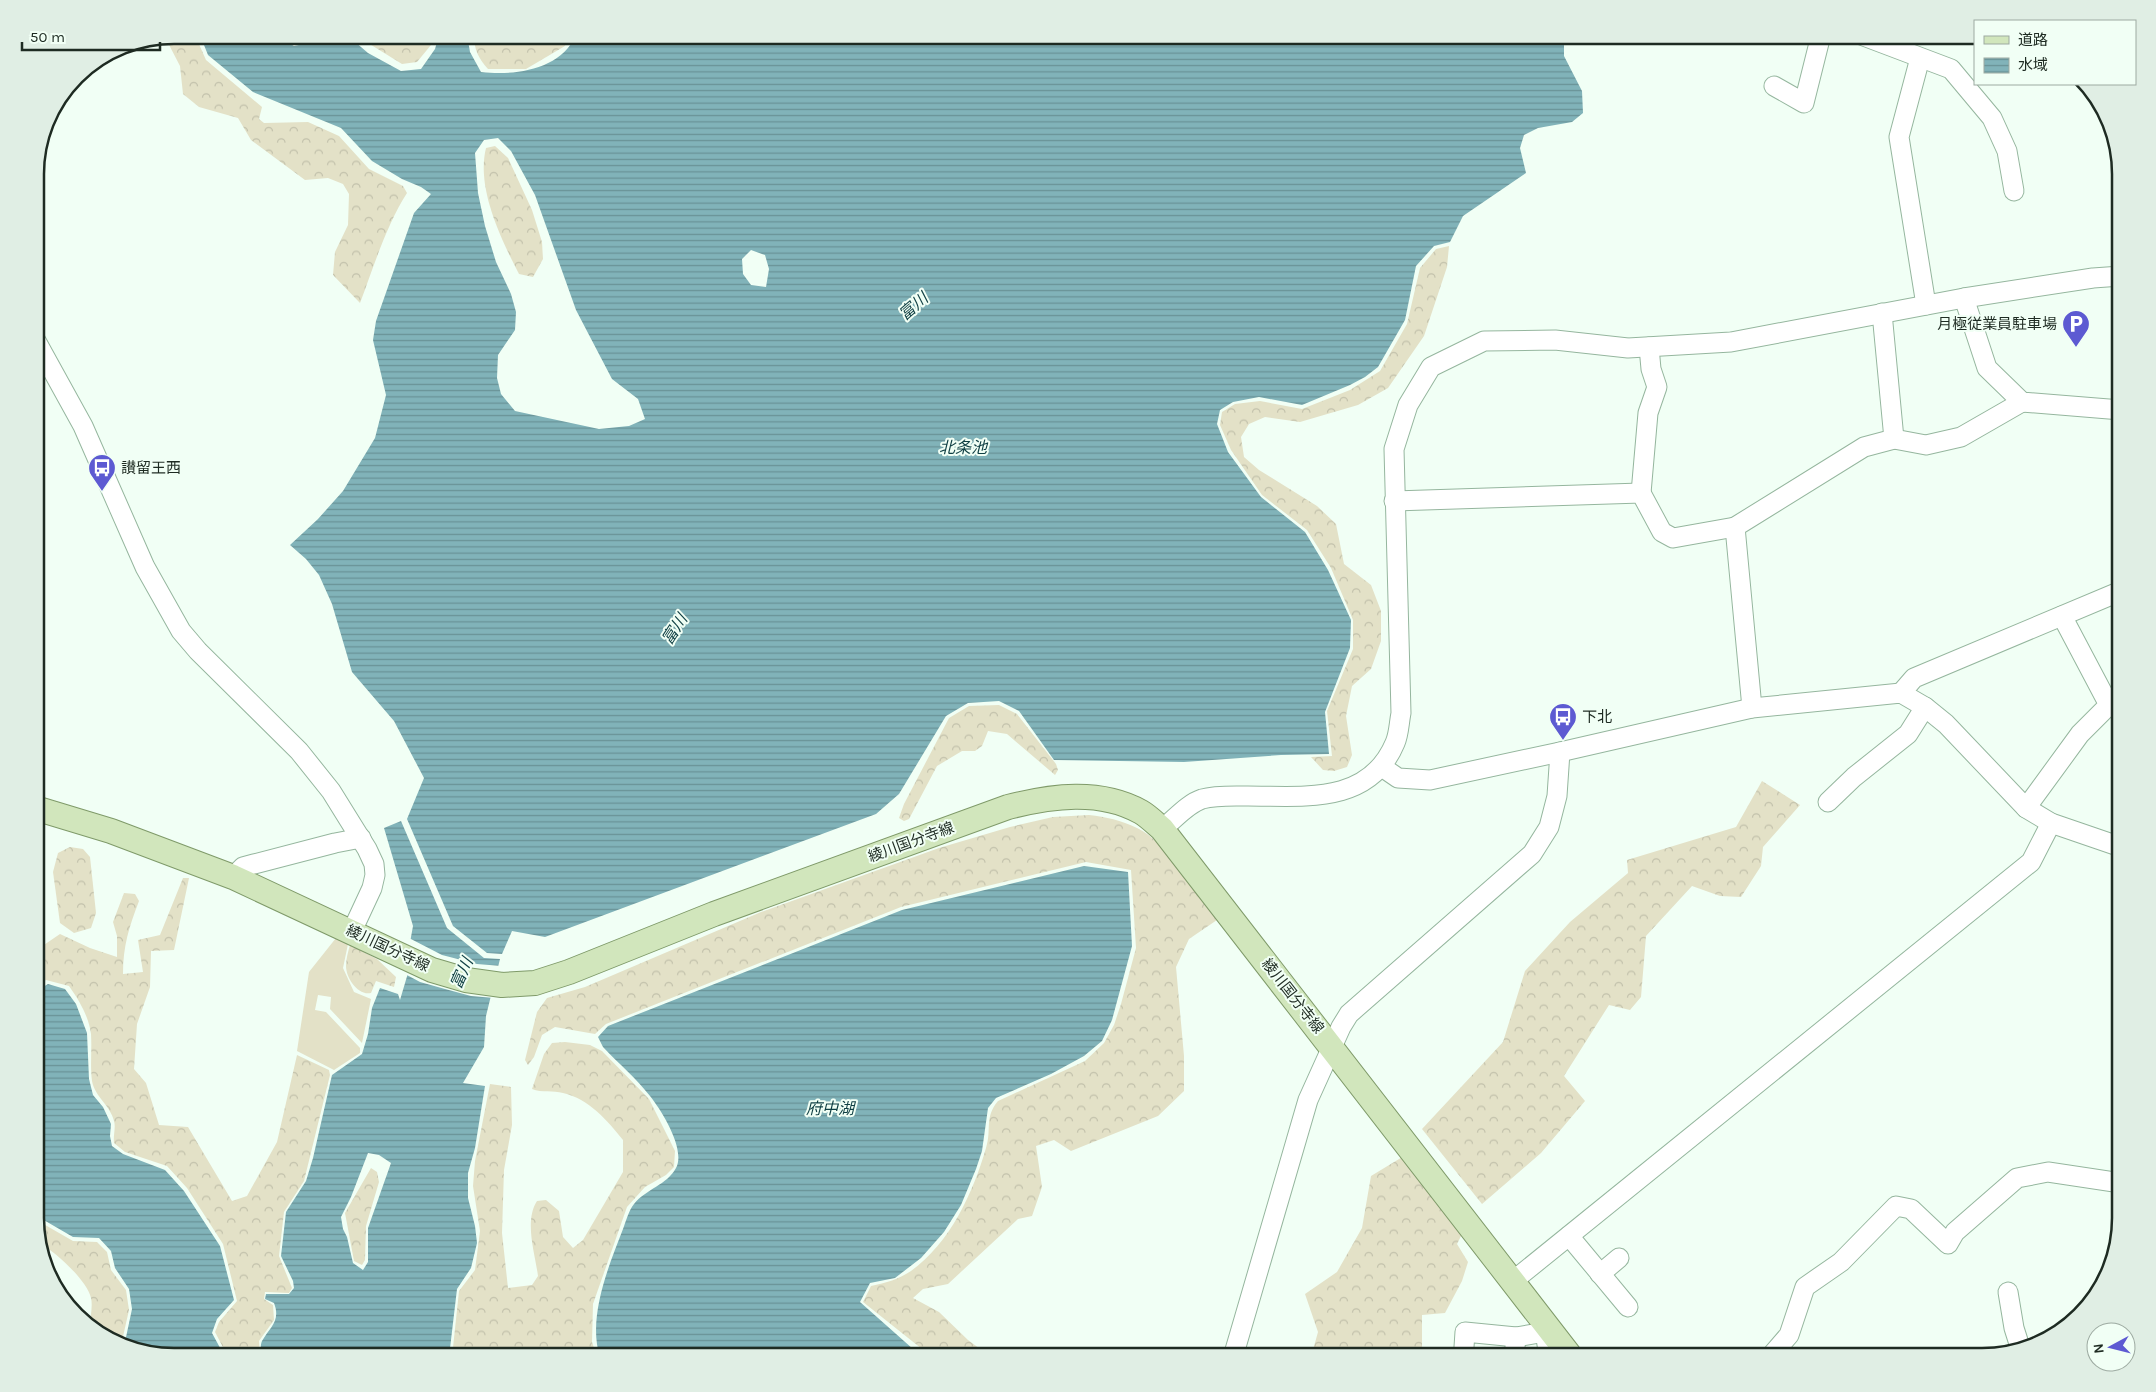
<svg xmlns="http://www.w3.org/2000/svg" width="2156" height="1392" font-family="Karla,'Noto Sans JP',sans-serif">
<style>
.grass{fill:#e3e1c7}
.forest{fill:url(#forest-crowns)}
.water{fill:url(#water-rules);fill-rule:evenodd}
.pier{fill:#f1fff5}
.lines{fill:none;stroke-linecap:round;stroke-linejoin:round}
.minor-casing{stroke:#95b69e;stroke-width:21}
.major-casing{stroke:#7f9a69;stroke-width:26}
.minor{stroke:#fff;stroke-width:19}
.major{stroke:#d1e6bc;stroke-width:24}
.labels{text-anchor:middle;stroke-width:4;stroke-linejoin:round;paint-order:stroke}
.poi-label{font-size:15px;fill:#1e2b22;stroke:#f1fff5;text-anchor:start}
.street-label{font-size:15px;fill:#1e2b22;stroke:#f1fff5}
.water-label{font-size:16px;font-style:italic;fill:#0e3e42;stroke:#f1fff5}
.rim{fill:none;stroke:#1e2b22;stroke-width:2.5}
</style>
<defs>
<pattern id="forest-crowns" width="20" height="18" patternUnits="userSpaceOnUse" patternTransform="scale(1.25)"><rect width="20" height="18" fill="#e3e1c7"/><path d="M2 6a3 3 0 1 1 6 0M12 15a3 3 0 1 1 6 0" fill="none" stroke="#c2c1ab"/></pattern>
<pattern id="water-rules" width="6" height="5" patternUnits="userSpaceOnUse" patternTransform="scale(1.25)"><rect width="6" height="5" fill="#81b3b9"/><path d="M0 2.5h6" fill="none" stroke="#699296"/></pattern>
</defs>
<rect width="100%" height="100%" fill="#f1fff5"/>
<!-- grass -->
<polygon class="grass" points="336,938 348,944 343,968 354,992 371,999 362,1043 330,1009 331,997 318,995 315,1010 326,1012 360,1048 360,1053 334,1070 297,1051 309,972"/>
<!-- forest -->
<g class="forest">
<path d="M174,35H195L206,60L262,107L259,119L264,123L308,122L339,136L369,169L403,186L407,193C386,226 374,266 360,303L333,275L335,252L348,225L349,194L343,184L328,178L305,180L251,140L238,118L199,107L183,94L180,66L165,37Z"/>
<polygon points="287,35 322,35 296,40"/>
<polygon points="355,35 433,35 431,45 417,62 402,64"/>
<path d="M474,35H570L565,46L526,69H488C478,58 474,49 474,35Z"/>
<path d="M495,146L508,158L532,210L542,242L543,259L533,277L519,274C501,239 476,188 486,148Z"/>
<polygon points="1449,246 1447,267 1424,336 1388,388 1358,405 1300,422 1265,417 1249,424 1241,437 1244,457 1259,470 1317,506 1336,524 1344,564 1371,585 1381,611 1381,641 1371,669 1352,686 1346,716 1352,755 1347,767 1334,771 1323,770 1311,757 1332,756 1327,711 1353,649 1353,620 1331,568 1307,530 1262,495 1231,450 1220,425 1222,412 1235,404 1260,401 1302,409 1350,390 1380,371 1407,324 1420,268 1436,249"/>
<polygon points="999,705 1017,714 1056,764 1058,770 1055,775 1007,734 988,731 982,746 975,751 962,751 937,766 909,819 904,821 899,818 904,804 949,718 969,706"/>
<polygon points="1762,781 1800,805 1763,847 1761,866 1741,897 1720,896 1692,886 1646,936 1641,997 1630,1010 1609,1005 1564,1076 1585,1101 1541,1153 1482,1204 1422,1129 1503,1042 1525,971 1570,922 1628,873 1627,860 1736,827"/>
<path d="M1089,815C1106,817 1121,820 1137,828C1167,842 1197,893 1217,920L1189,939L1176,967L1184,1056V1091L1158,1116L1071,1151L1054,1140L1036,1146L1042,1187L1032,1216L1018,1219L948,1284L923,1289L913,1298L939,1312L968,1340L991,1357H932L863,1302L871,1286C886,1283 899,1279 911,1271C950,1243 973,1193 986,1148C992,1129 984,1118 998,1101L1085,1061L1104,1043L1114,1025L1121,1004L1136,948L1131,870L1086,862L901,907L606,1024L595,1034L555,1027L542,1035L534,1057L528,1065L525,1060L537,1012L547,998L585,987L761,912L939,848L1010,827L1053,817Z"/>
<polygon points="70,847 83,849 90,857 96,913 91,928 74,933 60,923 53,872 58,853"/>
<path d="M183,878H189L174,950L151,951L150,987L137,1024L134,1069L146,1083L159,1125L188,1127L232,1201L247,1196L277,1142L297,1055L329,1070L330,1075L304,1181L284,1212L279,1256L292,1288L289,1293L265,1292L264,1299L273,1305L274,1320L259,1341L260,1357H228L215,1332L219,1322L237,1301L223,1244L187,1188L167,1166L125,1152L114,1143C113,1136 116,1127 114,1121C110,1105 95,1097 92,1081C90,1066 92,1050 91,1034C89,1017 79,1000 69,986L46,980L35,987V951L60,934L90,948L117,957V936L113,922L124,893L135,894L139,901C129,927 123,946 123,974L143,972L138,940L160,935Z"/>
<path d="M350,945L377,959L396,977L394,987L376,981L371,993C358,996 346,978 346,966C346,959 348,952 350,945Z"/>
<path d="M565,1042L590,1045L602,1051L649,1099L675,1151L674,1167L666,1175L645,1187L627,1207L593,1304L592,1342L597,1357H452L459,1291L475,1270L480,1231L473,1186L475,1161L490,1084L511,1087L512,1125L504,1170L502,1233L508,1288L532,1285L538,1276C535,1253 524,1221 537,1201L546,1200L559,1211L563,1237L573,1248L583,1240L623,1172V1140C607,1120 589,1099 563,1093C553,1090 542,1093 532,1089L544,1054L552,1043Z"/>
<polygon points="1404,1156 1462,1234 1457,1244 1468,1262 1462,1281 1445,1313 1422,1315 1422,1357 1311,1357 1318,1332 1305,1294 1337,1272 1362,1228 1371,1176"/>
<polygon points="371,1168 377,1172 379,1182 366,1226 365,1260 362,1265 354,1261 345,1213"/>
<path d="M35,1215L40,1222L73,1241L97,1242L107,1252L111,1270L126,1290L129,1310L122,1341L97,1334L90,1326C90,1318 93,1306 91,1298C87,1280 55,1252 40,1243L35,1227Z"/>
</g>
<!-- water -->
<g class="water">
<path d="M200,35H275L294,46L347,35L368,53L401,71L421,69L435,49L439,35H467L470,52L481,72C514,76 561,70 576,35H1564V56L1582,91L1583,113L1572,122L1538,128L1524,135L1520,148L1526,173L1463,216L1450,242L1434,246L1416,266L1405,320L1378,367L1365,377L1350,385L1302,405L1259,397L1233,402L1220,410L1217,424L1228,452L1261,497L1305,532L1328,570L1351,620L1350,648L1325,712L1329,754L1281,755L1184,762L1054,760L1019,711L999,701L968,703L946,716L899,794L876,814L545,937L512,931L502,954L487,953L453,926L407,819L424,778L394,721L352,672L332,604L319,575L306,559L290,545L318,519L343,491L375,438L386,395L373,340L376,321L414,213L431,194L421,187L402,179L372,161L341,128L253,92L208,55ZM498,138L511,151L535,195L576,310L612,379L638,399L645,419L629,426L599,429L515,411L501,394L497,378L498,355L515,330L516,312L511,294L496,262L485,226L478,193L475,153L484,140ZM751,250L765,255L769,269L766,287L751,285L743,274L742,259Z"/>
<path d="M401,821L447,928L484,958L500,959L486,1016L484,1047L463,1083L485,1086L475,1148L468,1173V1198L475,1226L477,1243L471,1268L457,1289L449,1357H360L357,1347L352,1348L341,1357H261C261,1352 260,1345 262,1341C270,1327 281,1321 274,1303L265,1299L266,1294H289L294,1288L293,1281L281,1256L286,1212L306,1181L313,1158L332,1075L362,1054L368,1034L372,1008L380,988L398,994L400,1000L408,973L409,948L413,926L384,828ZM368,1153L379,1155L391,1163L368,1228V1262L363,1270L353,1263L347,1237L343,1229L341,1217L351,1197Z"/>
<path d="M1084,866L1128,872L1132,946L1112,1020L1102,1041L1084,1056L1051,1074L996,1098L988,1108L982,1151L976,1169L961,1205L944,1232L921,1258L895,1278L870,1283L860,1302L922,1357H600C587,1318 609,1265 623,1229C626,1221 629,1210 634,1204C646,1189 667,1185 676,1168C686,1150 662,1111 650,1096C636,1078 618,1063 603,1047L598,1037L608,1026L902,910Z"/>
<polygon points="48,984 65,989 76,1004 87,1033 89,1079 93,1095 103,1107 111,1124 110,1136 112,1146 123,1154 165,1170 184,1191 220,1246 234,1300 217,1319 212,1333 225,1357 174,1357 125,1342 132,1309 129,1289 115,1268 111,1251 99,1238 73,1237 42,1219 35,1211 35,1164 40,1142 38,1122 35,1118 35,992"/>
</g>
<!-- pier -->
<polygon class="pier" points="409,938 442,955 477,964 502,966 494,998 471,996 445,989 420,982 405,974"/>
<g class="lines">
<defs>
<g id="minor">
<polyline points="1861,35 1951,69 1992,118 2007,151 2014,191"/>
<polyline points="1920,58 1899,137 1926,305"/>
<polyline points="1774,86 1804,103 1821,35"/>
<polyline points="1964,298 1987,368 2022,402 2121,410"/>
<polyline points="1882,313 1894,439"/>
<polyline points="35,339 83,426 145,567 181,631 198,651 299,751 331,791 367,849 374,864 375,875 372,888 352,931"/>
<polyline points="1641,493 1648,413 1657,387 1651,369 1649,347"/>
<polyline points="1394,501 1641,493 1662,532 1673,538 1735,527"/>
<polyline points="1901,693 1914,678 2121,591"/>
<polyline points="1752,708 1735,527 1864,447 1894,439 1926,445 1961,437 2022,402"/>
<polyline points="1382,767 1398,778 1430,780 1560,752 1752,708 1901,693 1925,707 1946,724 2026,808 2051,823 2121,847"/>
<polyline points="1828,802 1854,777 1908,734 1925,707"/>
<polyline points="2026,808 2080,734 2109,705 2062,616"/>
<path d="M1162,829C1175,819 1187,804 1202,799C1216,795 1233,796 1248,796C1304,796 1369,805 1395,743C1399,734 1399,723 1401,713L1394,449L1408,405L1431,367L1484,341L1555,340L1628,348L1731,342L1964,298L2093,278L2121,276"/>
<polyline points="233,877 243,867 254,864 335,843 361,838"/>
<polyline points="1569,1236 1628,1307"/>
<polyline points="1600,1274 1619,1258"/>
<polyline points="1513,1281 2031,862 2051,823"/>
<polyline points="2008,1292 2014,1328 2020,1347"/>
<polyline points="1545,1332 1549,1357"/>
<polyline points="1464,1347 1465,1332 1516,1337 1551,1331"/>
<polyline points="1233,1357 1308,1100 1341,1027 1349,1014 1532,854 1549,827 1557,796 1560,752"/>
<polyline points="1514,1357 1516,1337"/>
<polyline points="1770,1357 1789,1335 1805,1287 1841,1262 1896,1206 1911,1209 1948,1244 1955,1232 2017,1178 2048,1172 2121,1183"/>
</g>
<path id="major" d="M35,808L111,831L233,877L432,970L466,980L502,985L535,983L569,972L714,914L1008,807C1051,796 1100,789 1141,812C1148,816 1155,823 1162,829L1571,1357"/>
</defs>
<!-- minor casing -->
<use href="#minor" class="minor-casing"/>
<!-- major casing -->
<use href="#major" class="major-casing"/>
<!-- minor -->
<use href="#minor" class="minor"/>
<!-- major -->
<use href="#major" class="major"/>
</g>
<!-- icons -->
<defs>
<symbol id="parking-pin" viewBox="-11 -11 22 30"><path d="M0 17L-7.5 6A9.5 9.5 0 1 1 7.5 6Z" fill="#5d5ad2" stroke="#f1fff5"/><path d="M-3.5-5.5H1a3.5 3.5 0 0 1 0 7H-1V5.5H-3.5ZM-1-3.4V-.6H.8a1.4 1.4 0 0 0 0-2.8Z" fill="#fff"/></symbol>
<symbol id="bus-pin" viewBox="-11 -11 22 30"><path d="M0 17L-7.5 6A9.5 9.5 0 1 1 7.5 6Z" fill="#5d5ad2" stroke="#f1fff5"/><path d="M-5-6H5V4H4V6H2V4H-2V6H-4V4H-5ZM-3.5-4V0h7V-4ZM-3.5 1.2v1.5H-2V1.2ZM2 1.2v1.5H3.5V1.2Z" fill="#fff"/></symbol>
</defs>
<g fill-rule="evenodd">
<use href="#parking-pin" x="2060" y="308" width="32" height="43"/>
<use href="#bus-pin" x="86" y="452" width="32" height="43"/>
<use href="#bus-pin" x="1547" y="701" width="32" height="43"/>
</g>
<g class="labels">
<!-- poi labels -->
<g class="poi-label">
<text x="2057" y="329" text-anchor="end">月極従業員駐車場</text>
<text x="121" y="473">讃留王西</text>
<text x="1582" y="722">下北</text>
</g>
<!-- street labels -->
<g class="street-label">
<text transform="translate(911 842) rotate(-20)" y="5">綾川国分寺線</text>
<text transform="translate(388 948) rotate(25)" y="5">綾川国分寺線</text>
<text transform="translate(1293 996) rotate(52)" y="5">綾川国分寺線</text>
</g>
<!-- water labels -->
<g class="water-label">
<text transform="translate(913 306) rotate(-41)" y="6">富川</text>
<text x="963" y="453">北条池</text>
<text transform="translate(674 629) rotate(-57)" y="6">富川</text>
<text transform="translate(461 973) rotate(-66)" y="6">富川</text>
<text x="830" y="1114">府中湖</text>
</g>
</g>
<!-- crop -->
<path d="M0 0H2156V1392H0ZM174 44H1982A130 130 0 0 1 2112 174V1218A130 130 0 0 1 1982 1348H174A130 130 0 0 1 44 1218V174A130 130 0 0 1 174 44Z" fill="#e0eee4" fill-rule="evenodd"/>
<path class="rim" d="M174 44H1982A130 130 0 0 1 2112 174V1218A130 130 0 0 1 1982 1348H174A130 130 0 0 1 44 1218V174A130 130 0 0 1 174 44Z"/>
<!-- legend -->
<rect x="1974" y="20" width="162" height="65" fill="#f1fff5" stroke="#9daaa1"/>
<rect x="1984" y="36" width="25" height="8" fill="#d1e6bc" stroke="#9daaa1"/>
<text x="2018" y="45" font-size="15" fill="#1e2b22">道路</text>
<rect x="1984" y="58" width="25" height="15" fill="url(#water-rules)" stroke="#9daaa1"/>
<text x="2018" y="70" font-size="15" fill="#1e2b22">水域</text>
<!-- north arrow -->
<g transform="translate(2111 1347) rotate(263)"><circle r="24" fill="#f1fff5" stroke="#9daaa1"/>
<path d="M0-4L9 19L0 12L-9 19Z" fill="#5d5ad2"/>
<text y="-8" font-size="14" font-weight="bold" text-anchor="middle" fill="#1e2b22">N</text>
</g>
<!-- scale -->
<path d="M22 42v8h138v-8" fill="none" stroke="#1e2b22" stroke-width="2.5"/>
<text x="30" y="42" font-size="15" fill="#1e2b22" stroke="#f1fff5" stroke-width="4" paint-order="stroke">50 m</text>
</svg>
